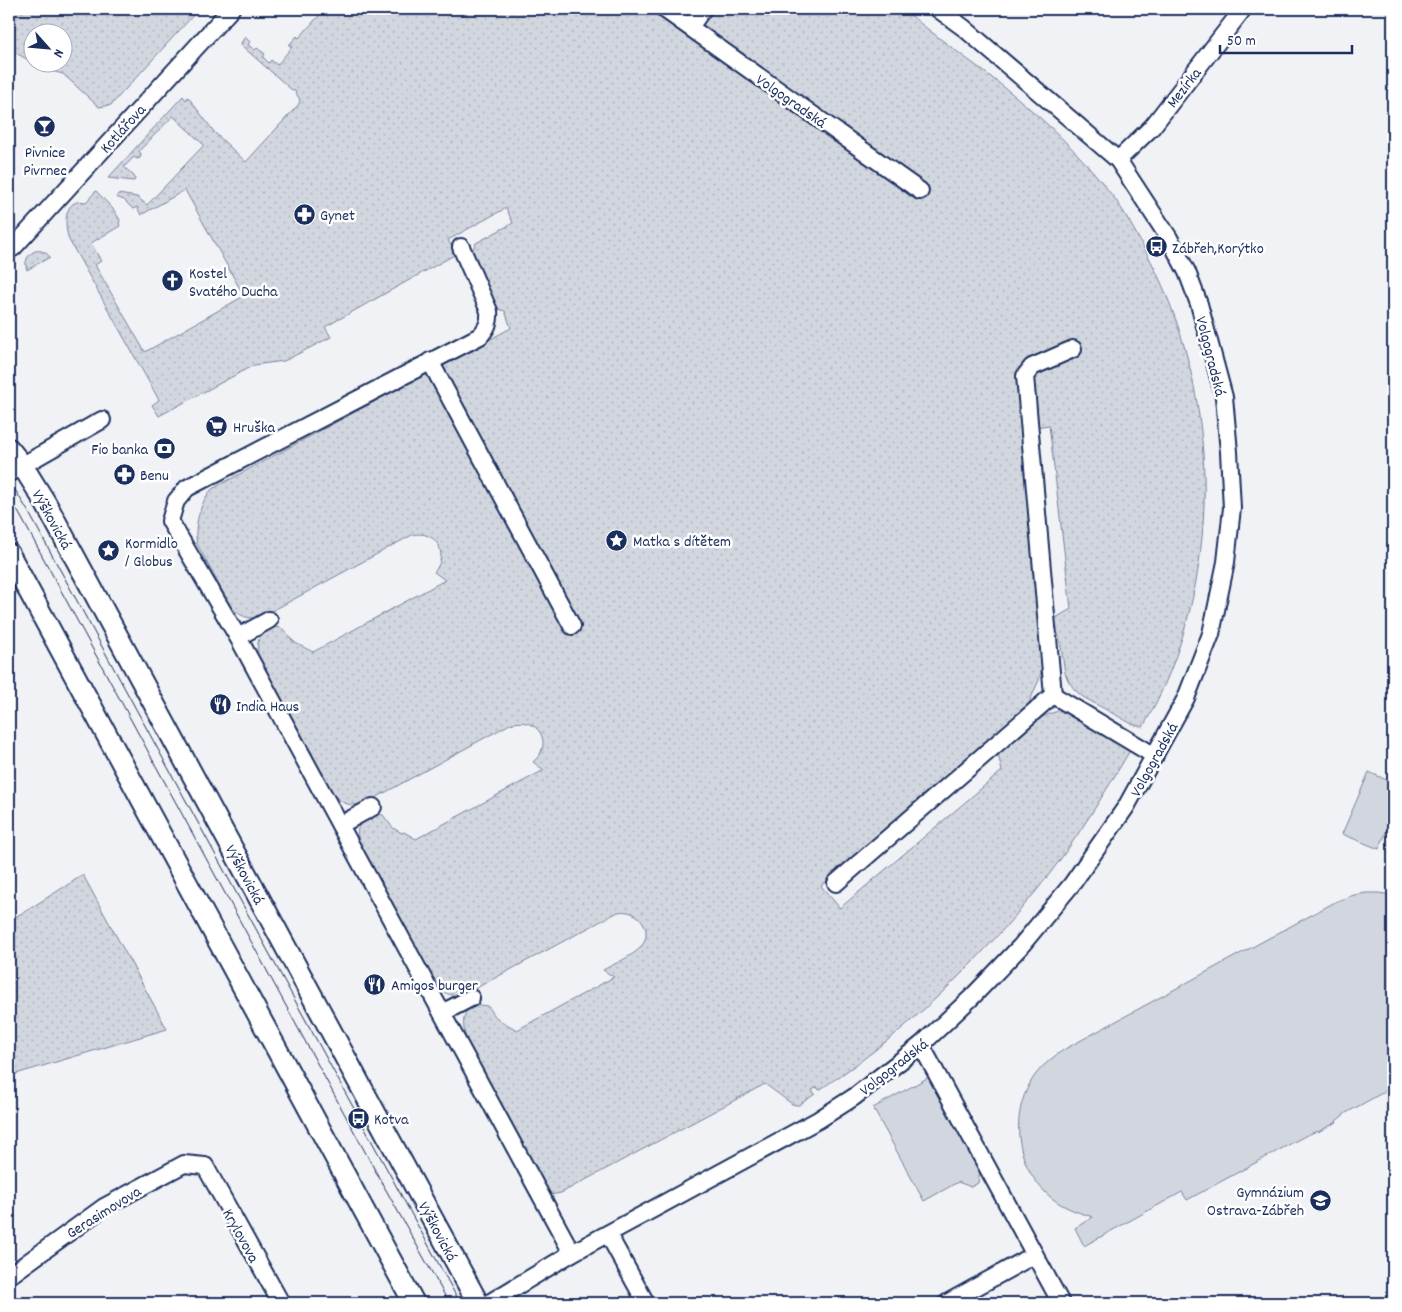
<svg xmlns="http://www.w3.org/2000/svg" width="1402" height="1312" font-family="Dekko,sans-serif">
<style>
.grass{fill:url(#grass-dots);stroke:#76829e;fill-rule:evenodd}
.park{fill:#d2d6df;stroke:#76829e}
.lines{fill:none;stroke-linecap:round;stroke-linejoin:round}
.minor-casing{stroke:#1b2f5e;stroke-width:20}
.tertiary-casing{stroke:#1b2f5e;stroke-width:24}
.minor{stroke:#fff;stroke-width:16}
.tertiary{stroke:#fff;stroke-width:20}
.tram{stroke:#1b2f5e;stroke-width:1}
.labels{text-anchor:middle;stroke-width:5;stroke-linejoin:round;paint-order:stroke}
.street-label{font-size:16px;fill:#1b2f5e;stroke:#fff}
.poi-label{font-size:16px;fill:#1b2f5e;stroke:#fff;text-anchor:start}
</style>
<defs>
<pattern id="grass-dots" width="8" height="8" patternUnits="userSpaceOnUse" patternTransform="scale(1.25)"><rect width="8" height="8" fill="#d2d6df"/><path d="M2 2h.1M6 6h.1" fill="none" stroke="#b4b8c2" stroke-width="1.8" stroke-linecap="round"/></pattern>
</defs>
<rect width="100%" height="100%" fill="#f1f2f5"/>
<filter id="ink" filterUnits="userSpaceOnUse"><feTurbulence type="fractalNoise" baseFrequency=".02" numOctaves="2"/><feDisplacementMap in="SourceGraphic" scale="10" xChannelSelector="R" yChannelSelector="G"/><feConvolveMatrix kernelMatrix="1 2 1 2 8 2 1 2 1" color-interpolation-filters="sRGB"/></filter>
<g filter="url(#ink)">
<!-- grass -->
<g class="grass">
<path d="M9,9H199L111,105L99,107L63,74L44,69L9,49ZM32,32H62V62H32Z"/>
<path d="M325,9C477,9 630,9 782,9C810,9 839,9 868,9C878,9 894,6 903,10C911,14 918,22 925,27C944,42 963,56 982,70C1032,108 1078,149 1115,199C1126,214 1135,232 1144,248C1223,392 1226,584 1143,727L1132,724L1083,697L1075,690L1069,682L1065,673L1060,641L1054,619L1071,609L1049,425L1021,429L1044,629L1043,663L1039,680L1029,703L1016,720L821,886L840,908L1002,771L998,754C1018,736 1039,711 1067,710L1132,747C1099,803 1064,860 1021,909C962,978 895,1041 819,1090L817,1087L812,1090L815,1094L799,1105H796L792,1104L765,1084L561,1193L550,1195L466,1039C463,1027 460,1010 475,1006C479,1005 484,1005 487,1006C491,1008 493,1015 497,1018C503,1023 511,1026 517,1030L614,977L603,970C614,964 633,956 641,947C655,929 638,908 618,912L467,993C453,997 447,996 436,985L359,844C355,824 359,821 376,813L383,815L393,828L402,833L404,832L416,839L544,770L533,762C555,744 538,715 510,724L366,803C351,807 343,805 333,794L258,656C257,645 257,633 269,629C273,627 277,627 281,628C286,630 288,636 292,640C297,645 306,648 313,652L445,580L434,572C450,554 436,529 412,535L261,617C248,620 240,616 231,607L197,544C193,528 201,500 212,489L511,328L505,311L498,309L494,307L470,255L476,243L513,223L506,208L448,240L456,254L325,327L331,337L284,361L254,365L159,416L152,405L159,400L69,240C64,226 63,197 86,202L96,191L113,209L120,220L119,224L120,226L91,243L101,261L95,265L145,352L244,296L185,190L141,215L137,207L133,209L124,200L116,197L118,194L137,197L147,205L204,145L173,116L139,151L141,154L140,158L137,159L134,157L124,167L134,176L135,180L133,181L108,178L183,96L186,100L188,97L215,133L246,162L299,104L300,100L295,91H293L242,46L241,43L245,37L250,42L248,45L255,50L257,48L265,54L263,57L269,63L271,60L277,65L292,47L289,45L297,36L299,38Z"/>
<path d="M35,251C42,250 46,252 50,257L27,270C24,262 27,255 35,251Z"/>
<polygon points="83,875 167,1029 9,1076 9,920 26,911"/>
</g>
<!-- park -->
<g class="park">
<polygon points="1369,772 1393,783 1393,816 1379,849 1342,834"/>
<path d="M1366,893H1378L1393,895V1087L1346,1113L1336,1121L1337,1122L1318,1132L1317,1131L1305,1136L1187,1200L1182,1192L1084,1246L1075,1228L1093,1217C1076,1212 1059,1206 1046,1193C1014,1162 1009,1110 1036,1074C1044,1064 1054,1056 1065,1049L1337,901L1354,895Z"/>
<polygon points="929,1077 980,1170 978,1183 971,1187 958,1182 924,1201 873,1108"/>
</g>
<g class="lines">
<defs>
<g id="minor">
<polyline points="664,9 920,191"/>
<polyline points="690,27 703,9"/>
<polyline points="1118,160 1152,127 1243,9"/>
<path d="M461,247L489,311C490,322 487,328 480,336L187,488L176,501L170,521L239,639L572,1253"/>
<polyline points="13,248 231,9"/>
<polyline points="430,361 572,626"/>
<polyline points="9,473 102,420"/>
<polyline points="238,637 269,620"/>
<polyline points="1053,695 1155,756"/>
<polyline points="340,825 373,807"/>
<polyline points="836,883 1053,695 1025,376 1032,367 1073,349"/>
<polyline points="442,1013 471,998"/>
<polyline points="921,1045 1061,1303"/>
<polyline points="608,1234 646,1303"/>
<polyline points="9,1276 104,1207 184,1164 205,1166 281,1303"/>
<polyline points="489,1303 572,1253 818,1120 854,1097 921,1045 972,997 1020,947 1072,884 1126,807 1186,698 1211,634 1226,562 1232,508 1229,452 1224,397 1199,304 1187,272 1169,238 1118,160 964,28 938,9"/>
<polyline points="947,1303 1034,1255"/>
</g>
<g id="tertiary">
<polyline points="9,449 22,465 45,502 478,1303"/>
<polyline points="9,554 414,1303"/>
</g>
</defs>
<!-- minor casing -->
<use href="#minor" class="minor-casing"/>
<!-- tertiary casing -->
<use href="#tertiary" class="tertiary-casing"/>
<!-- minor -->
<use href="#minor" class="minor"/>
<!-- tertiary -->
<use href="#tertiary" class="tertiary"/>
<!-- tram -->
<g class="tram">
<polyline points="9,480 28,511 460,1303"/>
<polyline points="9,498 20,515 376,1172 449,1303"/>
</g>
</g>
</g>
<!-- icons -->
<defs>
<symbol id="bar-disc" viewBox="-11 -11 22 22"><circle r="9.5" fill="#1b2f5e" stroke="#fff"/><path d="M-6-5H6L.8 .8V4.5H3.5V6h-7V4.5H-.8V.8Z" fill="#fff"/></symbol>
<symbol id="pharmacy-disc" viewBox="-11 -11 22 22"><circle r="9.5" fill="#1b2f5e" stroke="#fff"/><path d="M-2-6h4v4h4v4h-4v4h-4v-4h-4v-4h4Z" fill="#fff"/></symbol>
<symbol id="bus-disc" viewBox="-11 -11 22 22"><circle r="9.5" fill="#1b2f5e" stroke="#fff"/><path d="M-5-6H5V4H4V6H2V4H-2V6H-4V4H-5ZM-3.5-4V0h7V-4ZM-3.5 1.2v1.5H-2V1.2ZM2 1.2v1.5H3.5V1.2Z" fill="#fff"/></symbol>
<symbol id="church-disc" viewBox="-11 -11 22 22"><circle r="9.5" fill="#1b2f5e" stroke="#fff"/><path d="M-1.2-6h2.4v3.5h3.3v2.4h-3.3V6h-2.4V-.1h-3.3v-2.4h3.3Z" fill="#fff"/></symbol>
<symbol id="supermarket-disc" viewBox="-11 -11 22 22"><circle r="9.5" fill="#1b2f5e" stroke="#fff"/><path d="M-6-5.5h2.5l.6 2H6L4.5 2H-2.5L-4.4-4H-6ZM-1.5 3.2a1.3 1.3 0 1 0 .1 0ZM3 3.2a1.3 1.3 0 1 0 .1 0Z" fill="#fff"/></symbol>
<symbol id="bank-disc" viewBox="-11 -11 22 22"><circle r="9.5" fill="#1b2f5e" stroke="#fff"/><path d="M-6-4H6V4H-6ZM0-2.3a2.3 2.3 0 1 0 0 4.6a2.3 2.3 0 1 0 0-4.6Z" fill="#fff"/></symbol>
<symbol id="sight-disc" viewBox="-11 -11 22 22"><circle r="9.5" fill="#1b2f5e" stroke="#fff"/><path d="M0-6L1.8-2.2L6-1.7L2.9 1.2L3.7 5.4L0 3.3L-3.7 5.4L-2.9 1.2L-6-1.7L-1.8-2.2Z" fill="#fff"/></symbol>
<symbol id="restaurant-disc" viewBox="-11 -11 22 22"><circle r="9.5" fill="#1b2f5e" stroke="#fff"/><path d="M-5-6h1v4h1v-4h1v4h1v-4h1v5L-1.5 .5V6h-2V.5L-5-1ZM5-6V6H3V1.5H1.5Q1.5-4 5-6Z" fill="#fff"/></symbol>
<symbol id="school-disc" viewBox="-11 -11 22 22"><circle r="9.5" fill="#1b2f5e" stroke="#fff"/><path d="M0-5L7-2L0 1L-7-2ZM-4 1L0 2.5L4 1V4Q0 6-4 4Z" fill="#fff"/></symbol>
</defs>
<g fill-rule="evenodd">
<use href="#bar-disc" x="32" y="114" width="25" height="25"/>
<use href="#pharmacy-disc" x="292" y="202" width="25" height="25"/>
<use href="#bus-disc" x="1144" y="234" width="25" height="25"/>
<use href="#church-disc" x="160" y="268" width="25" height="25"/>
<use href="#supermarket-disc" x="204" y="414" width="25" height="25"/>
<use href="#bank-disc" x="152" y="436" width="25" height="25"/>
<use href="#pharmacy-disc" x="112" y="462" width="25" height="25"/>
<use href="#sight-disc" x="604" y="528" width="25" height="25"/>
<use href="#sight-disc" x="96" y="538" width="25" height="25"/>
<use href="#restaurant-disc" x="208" y="692" width="25" height="25"/>
<use href="#restaurant-disc" x="362" y="972" width="25" height="25"/>
<use href="#bus-disc" x="346" y="1106" width="25" height="25"/>
<use href="#school-disc" x="1308" y="1188" width="25" height="25"/>
</g>
<g class="labels">
<!-- street labels -->
<g class="street-label">
<text transform="translate(1183 87) rotate(-52)" y="6">Mezírka</text>
<text transform="translate(792 100) rotate(35)" y="6">Volgogradská</text>
<text transform="translate(122 128) rotate(-48)" y="6">Kotlářova</text>
<text transform="translate(1212 356) rotate(76)" y="6">Volgogradská</text>
<text transform="translate(53 519) rotate(61)" y="6">Výškovická</text>
<text transform="translate(1153 759) rotate(-61)" y="6">Volgogradská</text>
<text transform="translate(246 874) rotate(62)" y="6">Výškovická</text>
<text transform="translate(893 1066) rotate(-38)" y="6">Volgogradská</text>
<text transform="translate(103 1211) rotate(-32)" y="6">Gerasimovova</text>
<text transform="translate(439 1231) rotate(62)" y="6">Výškovická</text>
<text transform="translate(242 1235) rotate(61)" y="6">Krylovova</text>
</g>
<!-- poi labels -->
<g class="poi-label">
<text x="45" y="157" text-anchor="middle">Pivnice<tspan x="45" dy="18">Pivrnec</tspan></text>
<text x="320" y="220">Gynet</text>
<text x="1172" y="253">Zábřeh,Korýtko</text>
<text x="189" y="278">Kostel<tspan x="189" dy="18">Svatého Ducha</tspan></text>
<text x="233" y="432">Hruška</text>
<text x="148" y="454" text-anchor="end">Fio banka</text>
<text x="140" y="480">Benu</text>
<text x="633" y="546">Matka s dítětem</text>
<text x="125" y="548">Kormidlo<tspan x="125" dy="18">/ Globus</tspan></text>
<text x="236" y="711">India Haus</text>
<text x="391" y="990">Amigos burger</text>
<text x="374" y="1124">Kotva</text>
<text x="1304" y="1197" text-anchor="end">Gymnázium<tspan x="1304" dy="18">Ostrava-Zábřeh</tspan></text>
</g>
</g>
<!-- margin -->
<rect width="1402" height="1312" fill="none" stroke="#fff" stroke-width="30"/>
<rect x="15" y="15" width="1372" height="1282" fill="none" stroke="#1b2f5e" stroke-width="2" filter="url(#ink)"/>
<!-- north arrow -->
<g transform="translate(48 48) rotate(117)"><circle r="24" fill="#ffffff" stroke="#a4acbf"/>
<path d="M0-4L9 19L0 12L-9 19Z" fill="#1b2f5e"/>
<text y="-8" font-size="14" font-weight="bold" text-anchor="middle" fill="#1b2f5e">N</text>
</g>
<!-- scale -->
<path d="M1220 45v8h132v-8" fill="none" stroke="#1b2f5e" stroke-width="2.5"/>
<text x="1227" y="45" font-size="15" fill="#1b2f5e" stroke="#ffffff" stroke-width="4" paint-order="stroke">50 m</text>
</svg>
